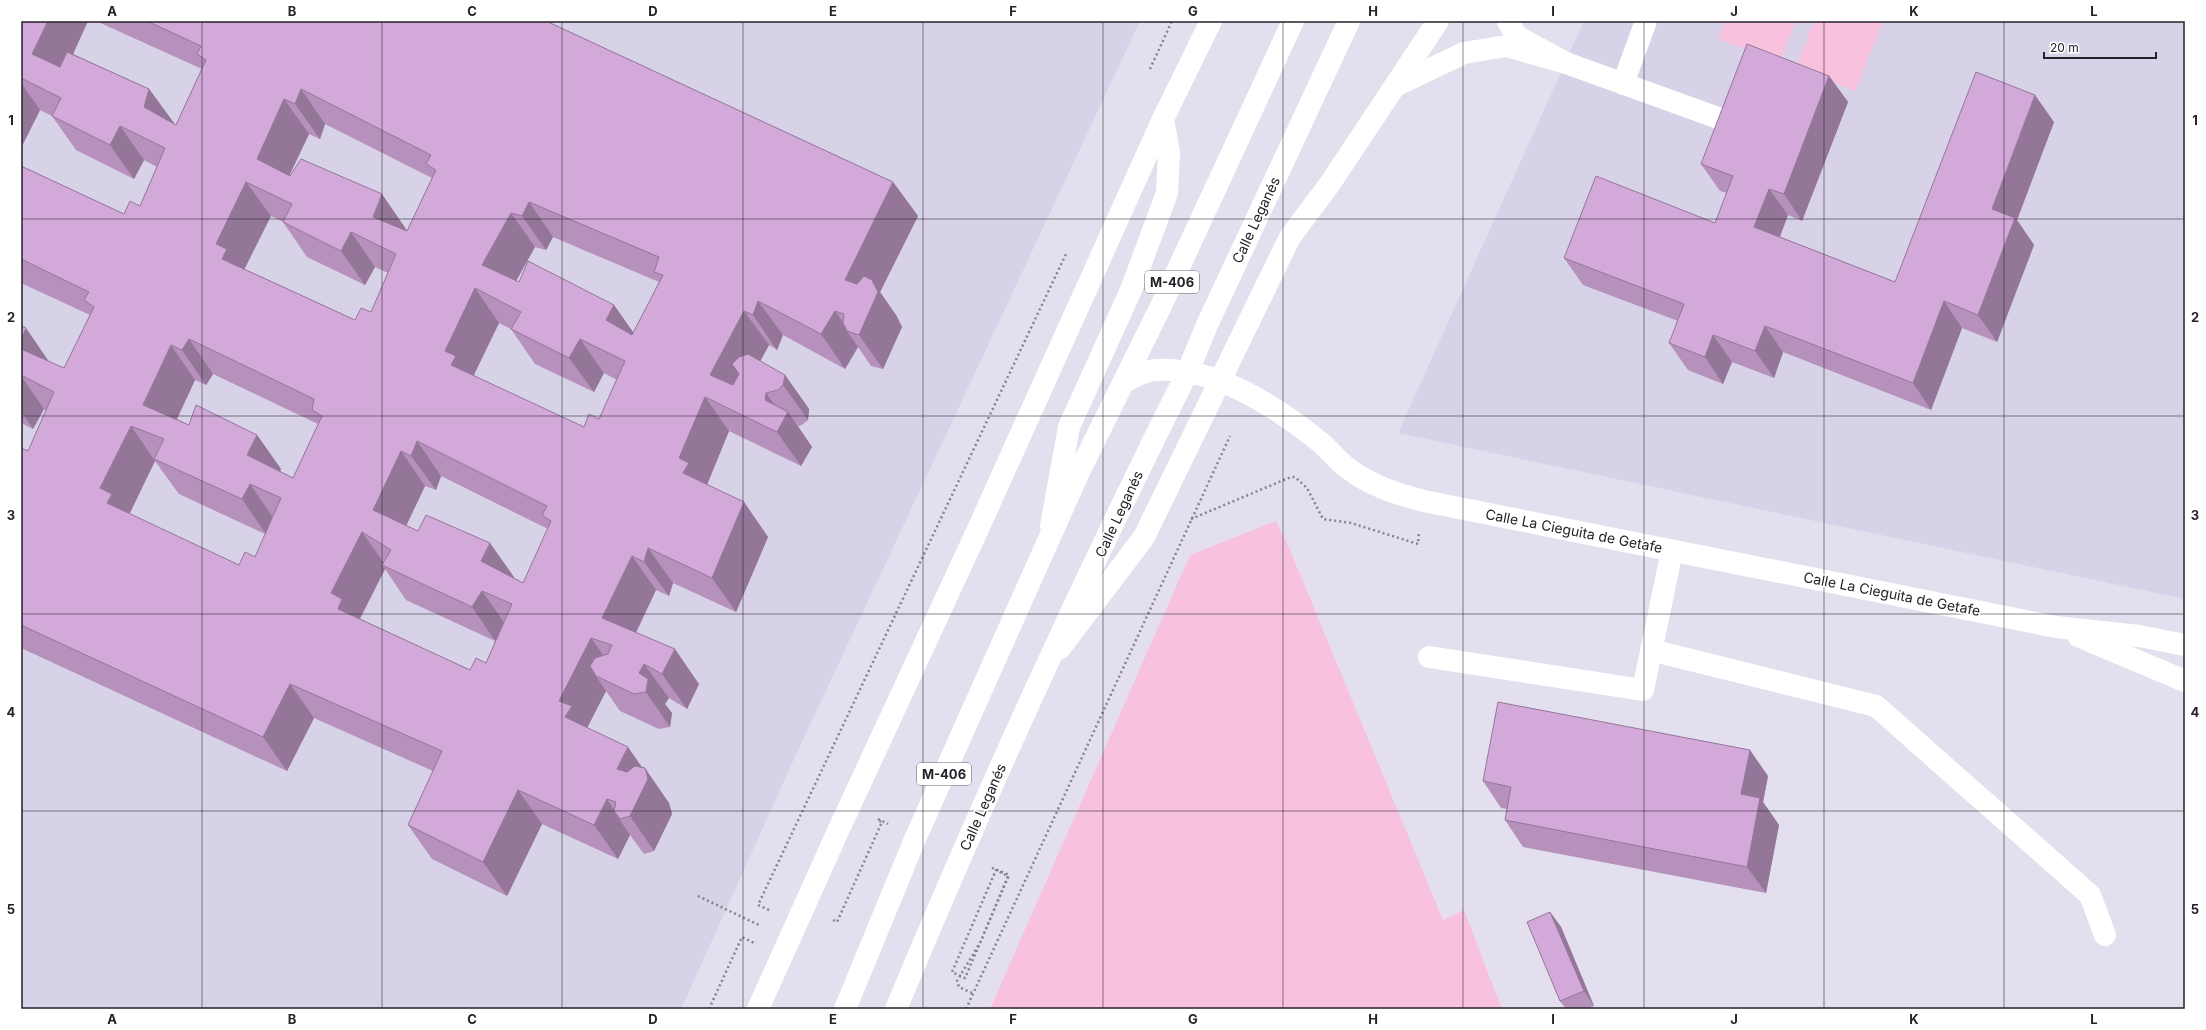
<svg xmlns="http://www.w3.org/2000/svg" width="2206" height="1030" font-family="Inter,sans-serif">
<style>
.built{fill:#d7d2e8}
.green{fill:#f8c2de}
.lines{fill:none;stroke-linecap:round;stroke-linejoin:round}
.path{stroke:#85828d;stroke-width:2.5;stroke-dasharray:2 3;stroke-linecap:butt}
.minor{stroke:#fff;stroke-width:22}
.highway{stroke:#fff;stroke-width:22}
.wall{fill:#b591bb;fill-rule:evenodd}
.shaded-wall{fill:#947699}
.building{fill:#d3a9da;stroke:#947699;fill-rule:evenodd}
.grid{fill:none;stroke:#242228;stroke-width:1;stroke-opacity:0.55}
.labels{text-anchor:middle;stroke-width:3;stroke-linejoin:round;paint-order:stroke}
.shield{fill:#fff;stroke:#666468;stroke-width:1}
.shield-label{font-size:13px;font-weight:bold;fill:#242228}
.street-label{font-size:14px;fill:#242228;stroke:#fff}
.neatline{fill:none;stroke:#242228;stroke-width:1.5}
.grid-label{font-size:13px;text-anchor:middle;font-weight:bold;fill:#242228}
</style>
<rect width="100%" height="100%" fill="#e3dfee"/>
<!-- built -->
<g class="built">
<polygon points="21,21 1140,21 800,746 681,1009 21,1009"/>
<polygon points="1584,21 2185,21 2185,599 1398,433"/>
</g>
<!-- green -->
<g class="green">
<polygon points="1725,21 1796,21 1780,62 1718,39"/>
<polygon points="1814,21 1883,21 1855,91 1796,67"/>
<polygon points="1276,521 1290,550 1443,920 1464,910 1502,1009 990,1009 1190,555"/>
</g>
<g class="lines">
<!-- path -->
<g class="path">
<polyline points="1150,69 1172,21"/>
<polyline points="1191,519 1291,477 1295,477 1307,488 1323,519 1351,523 1418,544 1419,532"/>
<polyline points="878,819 888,824"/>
<polyline points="698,896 761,926"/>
<polyline points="769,910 758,905 1066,254"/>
<polyline points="833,920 837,922 882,822 877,820"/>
<polyline points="972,993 959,987 957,981 981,941 1008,876 996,870 952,972 965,978 1009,875 990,867"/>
<polyline points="709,1009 742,937 754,943"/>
<polyline points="966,1009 1230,436"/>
</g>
<!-- minor -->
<g class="minor">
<polyline points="1566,63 1721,119"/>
<polyline points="1623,84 1646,21"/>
<polyline points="1397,85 1464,53 1506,46 1566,63 1516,36 1508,21"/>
<path d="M1125,381C1134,377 1146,370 1156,370C1216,367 1275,406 1320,442C1330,450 1338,462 1349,469C1371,486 1397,494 1424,501L2056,627L2139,636L2185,645"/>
<polyline points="1051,526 1069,427 1131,290 1167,193 1169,153 1163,119"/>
<polyline points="2078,636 2185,681"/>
<polyline points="1060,648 1144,537 1290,237 1329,185 1438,21"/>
<polyline points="1651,650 1876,706 2090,895 2105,935"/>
<polyline points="1429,657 1643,690 1672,551"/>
<polyline points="758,1009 839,829 978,529 1163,119 1211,21"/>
</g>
<!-- highway -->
<g class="highway">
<polyline points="845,1009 915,839 1078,474 1162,304 1293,21"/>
<path d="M896,1009C986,793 1083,580 1188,371L1207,325L1349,21"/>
</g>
</g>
<!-- wall -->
<g class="wall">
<path d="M21,21H88L73,54L149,89L174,123L173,124L176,125L202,69L96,21H546L893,182L918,216L880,292L896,315L902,327L883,369L871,366L858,347L845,369L783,335L777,350L769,345L760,361L785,375L809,409L808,420L802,425L798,426L812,447L801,466L729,431L707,485L744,502L768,537L736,612L673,583L669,596L656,590L636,633L699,684L687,709L669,698L665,704L672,713L670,727L659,729L620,711L606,691L587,728L642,768L669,803L672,814L654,851L644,854L630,835L618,859L542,824L507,896L432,859L408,825L433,771L314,718L287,771L21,648V448L28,451L46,410L44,409L33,429L21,423V326L49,362L64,368L90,315L21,283V166L124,214L140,206L157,167L144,160L134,179L76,150L52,116L40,110L21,148ZM325,124L432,178L407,231H405L406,229L289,176L309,134L320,139ZM271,216L283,222L307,257L365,285L375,267L388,273L371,312L355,320L244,269ZM553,237L659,282L633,333L614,305L516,281L535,247L546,250ZM499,323L511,329L535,364L594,392L604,373L617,380L599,419L584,427L473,376ZM213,374L318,424L293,478L280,471L281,469L257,435L189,425L177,419L195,380L206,385ZM155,461L179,494L265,534L255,557L239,565L129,514ZM441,476L548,529L523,583L514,578V577L406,526L425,486L436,490ZM385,569L406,600L495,641L486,663L470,670L360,619Z"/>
<polygon points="1829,76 1848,102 1802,221 1788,215 1780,237 1895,282 2054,122 2017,220 2034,245 1997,342 1962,328 1931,410 1783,352 1774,378 1732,362 1723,384 1688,370 1669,343 1678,321 1583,285 1564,258 1715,223 1727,193 1720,191 1701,164"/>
<polygon points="1768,776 1763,802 1779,825 1766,893 1523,847 1505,820 1507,809 1501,808 1483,781"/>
<polygon points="1550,912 1561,927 1594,1006 1587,1009 1566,1009 1560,1001"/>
</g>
<!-- shaded-wall -->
<g class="shaded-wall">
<polygon points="48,21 88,21 57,89 32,54"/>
<polygon points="1829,76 1848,102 1802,221 1784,194"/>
<polygon points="21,83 40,110 21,148"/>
<polygon points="149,89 174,123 168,142 144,107"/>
<polygon points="301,89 325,124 320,139 295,104"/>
<polygon points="2035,95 2054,122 2017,220 2034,245 1997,342 1978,315 1992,209"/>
<polygon points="284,99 309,134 281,193 257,159"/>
<polygon points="120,126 144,160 134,179 110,145"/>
<polygon points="246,182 271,216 243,272 222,259 216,244"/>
<polygon points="893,182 918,216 880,292 896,315 902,327 883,369 859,335 845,280"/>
<polygon points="1769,189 1788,215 1773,254 1754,227"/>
<polygon points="382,194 406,229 397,251 373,217"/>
<polygon points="529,202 553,237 546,250 522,216"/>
<polygon points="511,213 535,247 506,299 482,265"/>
<polygon points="351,232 375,267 365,285 341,251"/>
<polygon points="475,288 499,323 472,379 451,365 445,351"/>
<polygon points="758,301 783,335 777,350 753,315"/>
<polygon points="1944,301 1962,328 1931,410 1913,383"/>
<polygon points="614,305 638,339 606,320"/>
<polygon points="744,311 769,345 734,410 710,375"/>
<polygon points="835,311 850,332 847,331 858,347 845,369 821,334"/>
<polygon points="1765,326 1783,352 1774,378 1755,351"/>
<polygon points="26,328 50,363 21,352 21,341"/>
<polygon points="1713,335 1732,362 1723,384 1705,357"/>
<polygon points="189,339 213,374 206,385 182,350"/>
<polygon points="580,339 604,373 594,392 569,358"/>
<polygon points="171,345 195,380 167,440 143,405"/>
<polygon points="785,375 809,409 808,420 783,385"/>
<polygon points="21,376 44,409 33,429 21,411"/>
<polygon points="766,393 784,418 788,412 812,447 801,466 777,432 765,400"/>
<polygon points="705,397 729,431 706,487 683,473 679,458"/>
<polygon points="131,426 155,461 128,517 107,503 100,488"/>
<polygon points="257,435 281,469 272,490 247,455"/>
<polygon points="417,441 441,476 436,490 411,456"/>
<polygon points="401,451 425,486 397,545 373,510"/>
<polygon points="250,484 274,519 266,534 242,499"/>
<polygon points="744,502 768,537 736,612 712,578"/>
<polygon points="362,532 386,566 382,565 385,569 358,622 338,609 331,593"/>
<polygon points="490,543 514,577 505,595 481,561"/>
<polygon points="648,548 673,583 669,596 644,562"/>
<polygon points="632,556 656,590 626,653 602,618"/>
<polygon points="482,591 506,625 496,642 472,607"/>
<polygon points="591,638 615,672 596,676 606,691 587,728 565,717 559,701"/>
<polygon points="675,649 699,684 687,709 662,674"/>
<polygon points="644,664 669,698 665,704 672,713 670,727 646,692 639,673"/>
<polygon points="290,684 314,718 287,771 263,737"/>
<polygon points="628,747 646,773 645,768 669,803 672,814 654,851 630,816 617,769"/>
<polygon points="1750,750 1768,776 1763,802 1779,825 1766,893 1747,867 1741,794"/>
<polygon points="518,790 542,824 507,896 483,862"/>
<polygon points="607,799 620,819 614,811 630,835 618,859 594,825"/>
<polygon points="1550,912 1561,927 1594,1006 1584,991"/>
</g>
<!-- building -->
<g class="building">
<path d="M21,21H48L32,54L60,67L67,52L149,89L144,107L176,125L206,60L197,54L201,46L147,21H546L893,182L845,280L857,284L864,276L872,280L878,292L859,335L847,331L843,323L844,314L835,311L821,334L758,301L753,315L744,311L710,375L733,385L739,374L732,364L739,357L748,354L785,375L783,385L778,390L766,393L765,400L788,412L777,432L705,397L679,458L689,463L683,473L744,502L712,578L648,548L644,562L632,556L602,618L675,649L662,674L644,664L639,673L648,679L646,692L634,694L596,676L590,666L595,658L608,654L612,645L591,638L559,701L572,706L565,717L628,747L617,769L627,772L635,766L645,768L648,779L630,816L620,819L614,811L616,802L607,799L594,825L518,790L483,862L408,825L442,751L290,684L263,737L21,625V448L28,451L54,392L21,375V349L64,368L94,307L84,300L89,292L21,259V166L124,214L130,201L140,206L165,148L120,126L110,145L52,116L61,98L21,78ZM301,89L431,155L426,164L436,170L407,231L373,217L382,194L301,159L290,176L257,159L284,99L295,104ZM246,182L292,204L283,222L341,251L351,232L396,254L371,312L361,308L355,320L222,259L227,249L216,244ZM529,202L659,257L654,272L663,275L632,335L606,320L614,305L528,261L519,282L482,265L511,213L522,216ZM475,288L521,312L511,329L569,358L580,339L625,361L599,419L589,414L584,427L451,365L456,356L445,351ZM189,339L314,399L312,410L322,416L293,478L247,455L257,435L196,405L189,425L143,405L171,345L182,350ZM131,426L164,439L154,459L242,499L250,484L281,498L255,557L245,552L239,565L107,503L112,494L100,488ZM417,441L547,506L542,515L551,521L523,583L481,561L490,543L426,515L418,531L373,510L401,451L411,456ZM362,532L391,550L382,565L472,607L482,591L512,604L486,663L476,658L470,670L338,609L342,599L331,593Z"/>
<polygon points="1747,44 1829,76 1784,194 1769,189 1754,227 1895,282 1976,72 2035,95 1992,209 2015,218 1978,315 1944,301 1913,383 1765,326 1755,351 1713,335 1705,357 1669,343 1684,304 1564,258 1596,176 1715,223 1733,176 1701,164"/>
<polygon points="21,326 26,328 21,341"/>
<polygon points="1498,702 1750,750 1741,794 1760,798 1747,867 1505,820 1511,787 1483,781"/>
<polygon points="1550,912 1584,991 1560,1001 1527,922"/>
</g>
<!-- grid -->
<path class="grid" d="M202,21V1009M382,21V1009M562,21V1009M743,21V1009M923,21V1009M1103,21V1009M1283,21V1009M1463,21V1009M1644,21V1009M1824,21V1009M2004,21V1009M21,219H2185M21,416H2185M21,614H2185M21,811H2185"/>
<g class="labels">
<!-- shield labels -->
<g class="shield">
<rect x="1145" y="271" width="54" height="22" rx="3"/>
<rect x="917" y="763" width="54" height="22" rx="3"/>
</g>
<g class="shield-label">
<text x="1172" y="287">M-406</text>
<text x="944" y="779">M-406</text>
</g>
<!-- street labels -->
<g class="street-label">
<text transform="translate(1256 220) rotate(-65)" y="5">Calle Leganés</text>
<text transform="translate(1119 514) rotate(-65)" y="5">Calle Leganés</text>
<text transform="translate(1574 531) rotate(11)" y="5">Calle La Cieguita de Getafe</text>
<text transform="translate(1892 594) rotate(11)" y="5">Calle La Cieguita de Getafe</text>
<text transform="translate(983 807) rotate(-66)" y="5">Calle Leganés</text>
</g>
</g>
<!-- border -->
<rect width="2206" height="1030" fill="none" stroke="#ffffff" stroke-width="44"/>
<!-- scale -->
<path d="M2044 52v6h112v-6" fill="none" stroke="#242228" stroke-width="2"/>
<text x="2050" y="52" font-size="12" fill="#242228" stroke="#ffffff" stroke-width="3" paint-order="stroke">20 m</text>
<rect x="22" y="22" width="2162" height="986" class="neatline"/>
<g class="grid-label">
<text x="112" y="16">A</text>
<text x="292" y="16">B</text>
<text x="472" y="16">C</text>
<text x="653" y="16">D</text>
<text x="833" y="16">E</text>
<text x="1013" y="16">F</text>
<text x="1193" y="16">G</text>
<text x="1373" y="16">H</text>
<text x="1553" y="16">I</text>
<text x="1734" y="16">J</text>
<text x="1914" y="16">K</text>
<text x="2094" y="16">L</text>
<text x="11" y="125">1</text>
<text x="2195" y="125">1</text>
<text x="11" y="322">2</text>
<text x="2195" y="322">2</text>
<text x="11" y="520">3</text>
<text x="2195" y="520">3</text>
<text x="11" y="717">4</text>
<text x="2195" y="717">4</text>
<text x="11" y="914">5</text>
<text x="2195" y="914">5</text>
<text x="112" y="1024">A</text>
<text x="292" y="1024">B</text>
<text x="472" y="1024">C</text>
<text x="653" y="1024">D</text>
<text x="833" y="1024">E</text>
<text x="1013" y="1024">F</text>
<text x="1193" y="1024">G</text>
<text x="1373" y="1024">H</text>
<text x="1553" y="1024">I</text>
<text x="1734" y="1024">J</text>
<text x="1914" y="1024">K</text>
<text x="2094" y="1024">L</text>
</g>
</svg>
